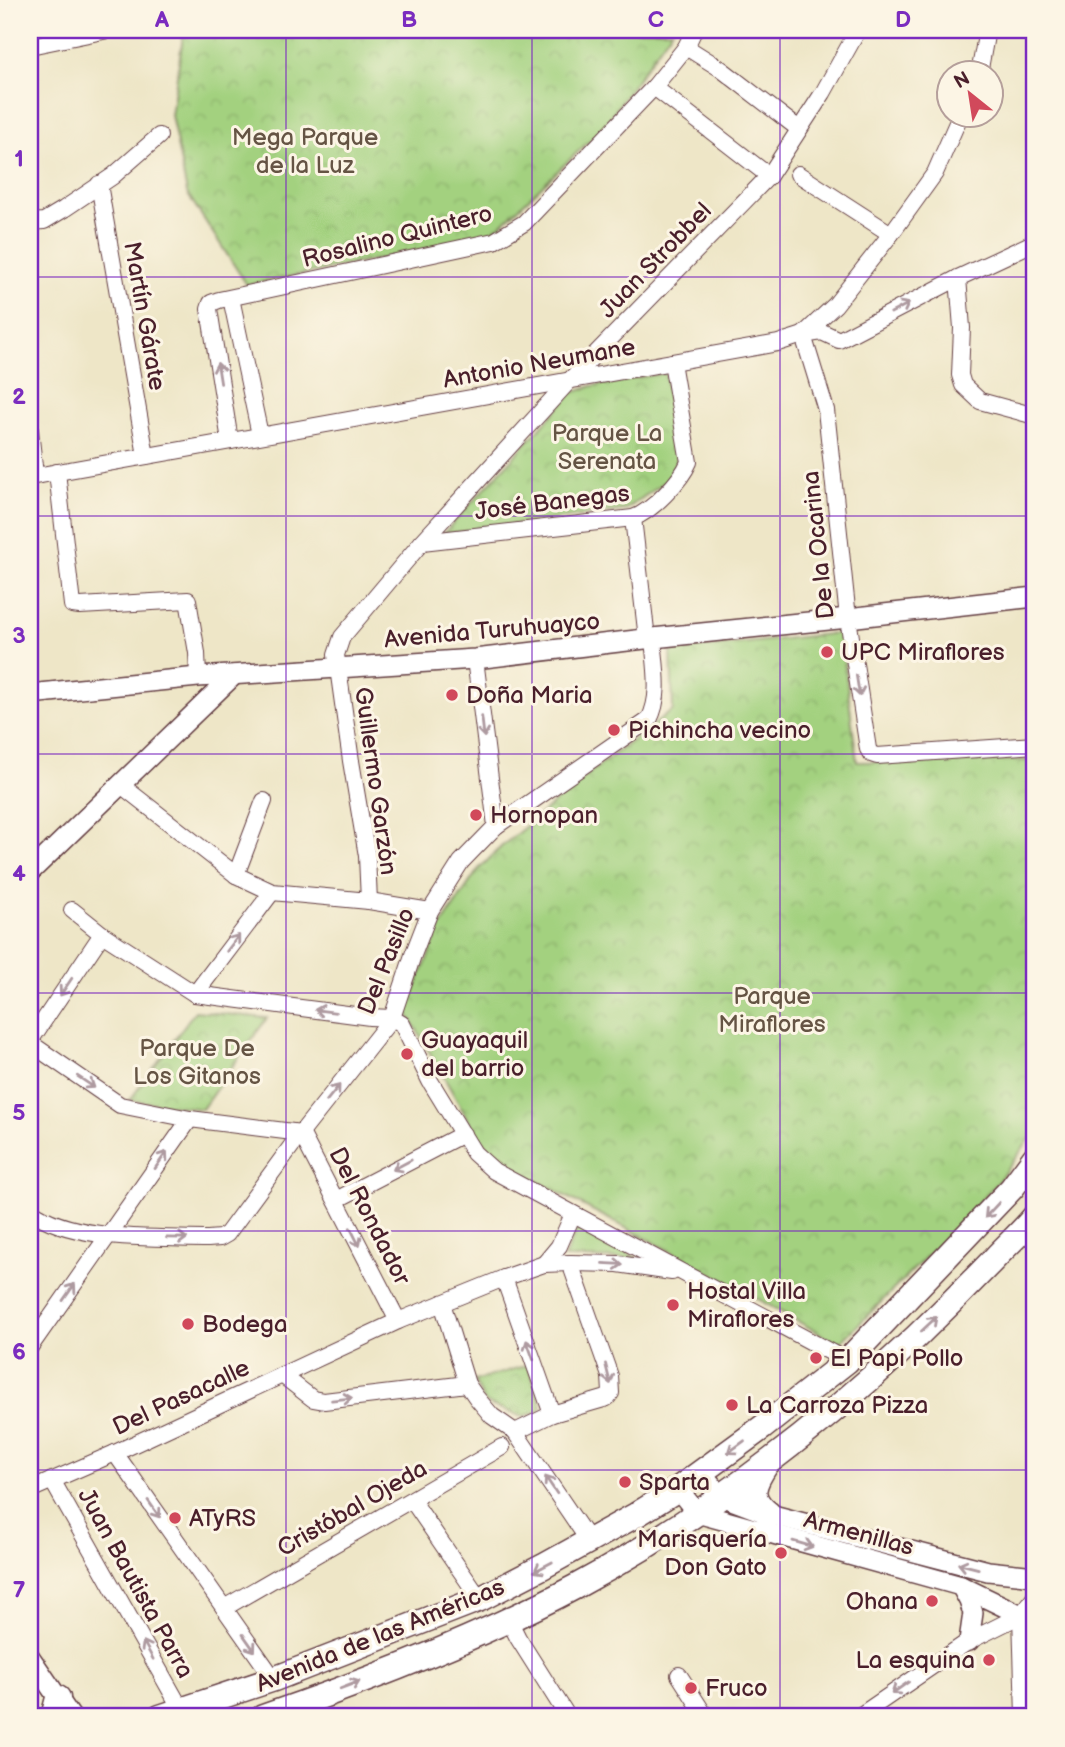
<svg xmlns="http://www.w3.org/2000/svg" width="1065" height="1747" font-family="'Balsamiq Sans',sans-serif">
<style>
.green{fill:#a3d17f;stroke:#767855;stroke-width:2}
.park{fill:url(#park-crowns);stroke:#767855;stroke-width:2}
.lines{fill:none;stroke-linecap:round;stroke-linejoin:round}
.minor-casing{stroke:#633d42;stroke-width:18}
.tertiary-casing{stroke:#633d42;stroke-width:22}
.primary-casing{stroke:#633d42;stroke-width:27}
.minor{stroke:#fff;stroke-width:16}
.tertiary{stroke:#fff;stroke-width:19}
.primary{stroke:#fff;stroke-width:24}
.oneway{stroke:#ae9aa0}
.grid{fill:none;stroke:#7b2cbf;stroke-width:2;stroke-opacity:0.55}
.poi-dot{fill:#d1495b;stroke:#fcf5e5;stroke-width:2.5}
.labels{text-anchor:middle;stroke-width:6;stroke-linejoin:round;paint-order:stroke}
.park-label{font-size:24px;fill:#655444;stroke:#fcf5e5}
.street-label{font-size:24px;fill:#4a1f2b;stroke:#fcf5e5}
.poi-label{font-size:24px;fill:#4a1f2b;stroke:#fcf5e5;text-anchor:start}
.neatline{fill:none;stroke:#7b2cbf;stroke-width:2.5}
.grid-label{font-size:23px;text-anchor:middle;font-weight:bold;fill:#7b2cbf}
</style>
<defs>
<pattern id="park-crowns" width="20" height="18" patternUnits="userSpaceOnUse" patternTransform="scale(1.75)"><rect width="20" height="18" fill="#a3d17f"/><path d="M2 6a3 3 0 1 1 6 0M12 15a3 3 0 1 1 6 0" fill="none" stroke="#8eb36e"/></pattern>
</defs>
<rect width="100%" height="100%" fill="#fcf5e5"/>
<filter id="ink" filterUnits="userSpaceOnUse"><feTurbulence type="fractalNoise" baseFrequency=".0143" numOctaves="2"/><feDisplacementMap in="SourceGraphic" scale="14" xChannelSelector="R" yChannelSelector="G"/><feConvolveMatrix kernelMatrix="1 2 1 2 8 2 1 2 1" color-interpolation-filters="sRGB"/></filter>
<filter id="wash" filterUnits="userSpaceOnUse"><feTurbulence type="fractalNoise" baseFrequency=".00686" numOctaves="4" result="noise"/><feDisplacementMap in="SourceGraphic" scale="28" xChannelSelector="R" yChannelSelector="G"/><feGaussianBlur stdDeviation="1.57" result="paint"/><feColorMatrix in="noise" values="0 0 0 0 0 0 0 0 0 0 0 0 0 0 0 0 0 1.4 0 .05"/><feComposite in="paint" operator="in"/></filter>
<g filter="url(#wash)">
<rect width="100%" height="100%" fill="#eee6c7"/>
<!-- green -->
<polygon class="green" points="579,1225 638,1259 564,1258"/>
<!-- park -->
<g class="park">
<polygon points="184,30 672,30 601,130 487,238 247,285 187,193 171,115"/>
<polygon points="665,373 677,460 669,479 625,510 443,534 572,393 592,386"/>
<polygon points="839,633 845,667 857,762 1035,760 1035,1132 996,1184 956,1227 839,1344 691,1262 504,1164 478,1137 406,1011 441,926 478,870 501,847 591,772 673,710 671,651"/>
<polygon points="195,1011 267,1018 202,1109 130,1100"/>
<polygon points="528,1365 542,1407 539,1411 525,1416 518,1415 493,1406 484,1401 474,1381"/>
</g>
</g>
<g filter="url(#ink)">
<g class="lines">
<defs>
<g id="minor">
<polyline points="30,46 108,30"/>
<polyline points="686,47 721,69 799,129"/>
<polyline points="979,74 987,30"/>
<polyline points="654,87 769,176"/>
<polyline points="960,116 935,173 891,234 835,305 803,335 826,410 848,618 868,749 871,754 877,756 1035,745"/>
<polyline points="798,174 891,234"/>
<polyline points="99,184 146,456"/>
<polyline points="30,222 44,221 64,209 113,176 159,136"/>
<polyline points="958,278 962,328 960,375 963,385 980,401 1035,416"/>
<polyline points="231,298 260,435"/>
<polyline points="30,430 35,475"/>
<polyline points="230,441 209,309 211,303 219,300 494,241 524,223 654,87 686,47 694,30"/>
<polyline points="57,472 72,605 80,606 188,600 197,653 198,677"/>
<polyline points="30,477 778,343 803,335 822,332 839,340 958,278 1035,242"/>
<polyline points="633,518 647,639"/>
<path d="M422,542L633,518C652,511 681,481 689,462L672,362"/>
<polyline points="475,659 496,826"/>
<polyline points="121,785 236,875 272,892 369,901 430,911"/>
<polyline points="236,875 264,801"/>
<polyline points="369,901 367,856 351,761 338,668 336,655 342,637 422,542 569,381 769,176 823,93 858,30"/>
<polyline points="72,910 102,934 195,994 370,1017 392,1018 402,1024 430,1081 474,1153 494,1171 847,1361"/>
<polyline points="195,994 272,892"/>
<polyline points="30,1041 102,934"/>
<polyline points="30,1043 120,1105 190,1119 301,1133 398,1321"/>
<polyline points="336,1200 463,1134"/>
<path d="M30,1210C72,1242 157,1237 208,1239L220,1238L227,1234L301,1133L392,1018L413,955L430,911L461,862L496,826L649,720C662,695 655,666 653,638"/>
<polyline points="544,1264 559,1246 573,1214"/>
<polyline points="504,1278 552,1414"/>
<polyline points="442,1303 467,1384 476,1397 492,1416 515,1432 589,1541"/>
<polyline points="30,1347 190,1119"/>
<polyline points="282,1375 313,1399 324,1401 467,1384"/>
<polyline points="515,1432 552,1414 607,1398 611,1393 610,1376 570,1263"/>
<polyline points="115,1453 274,1679"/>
<polyline points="52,1480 181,1709"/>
<polyline points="30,1490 115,1453 398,1321 504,1278 544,1264 570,1263 618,1264 672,1272"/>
<polyline points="412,1500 480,1599"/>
<polyline points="224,1608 502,1447"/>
<polyline points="1021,1615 1024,1717"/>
<polyline points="509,1620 518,1638 568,1717"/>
<polyline points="679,1675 706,1717"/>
<polyline points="858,1717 969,1641 1021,1615 1035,1597"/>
</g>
<g id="tertiary">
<polyline points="30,694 198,677 475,659 653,638 848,618 1035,597"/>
<polyline points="30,872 234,675"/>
<polyline points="701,1472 721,1496 769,1514 988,1571 1035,1576"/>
<polyline points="678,1489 697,1513 961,1586 1021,1615 1035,1613"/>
<polyline points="961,1586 969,1601 973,1613 969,1641"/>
<polyline points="30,1657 71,1717"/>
</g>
<g id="primary">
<path d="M766,1465C753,1485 747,1497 769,1514"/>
<polyline points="53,1717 58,1698"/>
<polyline points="160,1717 274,1679 480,1599 544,1566 636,1515 678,1489 763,1427 847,1361 1012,1188 1035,1157"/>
<path d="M263,1717C368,1681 477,1639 575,1587C700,1520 814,1433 916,1337C943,1311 969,1285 995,1258C1008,1244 1023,1231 1035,1216"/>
</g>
</defs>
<!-- minor casing -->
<use href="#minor" class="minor-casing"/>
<!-- tertiary casing -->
<use href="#tertiary" class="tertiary-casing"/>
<!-- primary casing -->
<use href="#primary" class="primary-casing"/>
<!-- minor -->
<use href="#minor" class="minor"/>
<!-- tertiary -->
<use href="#tertiary" class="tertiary"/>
<!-- primary -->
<use href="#primary" class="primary"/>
</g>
<!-- one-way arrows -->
<defs><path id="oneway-shaft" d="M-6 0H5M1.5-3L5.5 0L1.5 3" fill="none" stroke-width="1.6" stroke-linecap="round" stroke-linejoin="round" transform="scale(1.75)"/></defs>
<g class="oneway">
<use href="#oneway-shaft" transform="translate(900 308) rotate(-28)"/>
<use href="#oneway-shaft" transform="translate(219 373) rotate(-99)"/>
<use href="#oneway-shaft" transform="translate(858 686) rotate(81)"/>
<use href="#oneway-shaft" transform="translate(483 727) rotate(83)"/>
<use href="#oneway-shaft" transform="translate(233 943) rotate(-53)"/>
<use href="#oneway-shaft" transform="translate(66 987) rotate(124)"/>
<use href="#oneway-shaft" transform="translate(325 1011) rotate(-172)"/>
<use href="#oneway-shaft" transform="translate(86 1082) rotate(34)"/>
<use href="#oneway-shaft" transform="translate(333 1093) rotate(-51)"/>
<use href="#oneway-shaft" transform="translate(161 1160) rotate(-55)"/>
<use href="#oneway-shaft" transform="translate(402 1165) rotate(152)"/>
<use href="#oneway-shaft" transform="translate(992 1210) rotate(133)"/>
<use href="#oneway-shaft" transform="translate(355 1237) rotate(63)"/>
<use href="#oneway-shaft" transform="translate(177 1238) rotate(1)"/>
<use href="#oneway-shaft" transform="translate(613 1264) rotate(3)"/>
<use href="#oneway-shaft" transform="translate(69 1292) rotate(-55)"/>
<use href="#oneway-shaft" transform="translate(929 1324) rotate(-43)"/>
<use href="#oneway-shaft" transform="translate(530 1350) rotate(-110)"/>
<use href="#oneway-shaft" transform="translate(608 1374) rotate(76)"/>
<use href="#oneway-shaft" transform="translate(342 1399) rotate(-6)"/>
<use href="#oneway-shaft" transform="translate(736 1447) rotate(144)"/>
<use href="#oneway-shaft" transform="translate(551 1485) rotate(-124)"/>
<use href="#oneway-shaft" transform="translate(154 1509) rotate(55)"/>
<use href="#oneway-shaft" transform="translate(803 1544) rotate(16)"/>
<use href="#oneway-shaft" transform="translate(968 1566) rotate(-166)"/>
<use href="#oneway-shaft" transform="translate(543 1567) rotate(152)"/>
<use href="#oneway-shaft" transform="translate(249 1643) rotate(55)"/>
<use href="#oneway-shaft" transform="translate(148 1650) rotate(-119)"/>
<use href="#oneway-shaft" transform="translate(350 1685) rotate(-21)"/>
<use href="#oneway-shaft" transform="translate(900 1688) rotate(145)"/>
</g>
</g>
<!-- grid -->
<path class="grid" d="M286,30V1717M532,30V1717M780,30V1717M30,277H1035M30,516H1035M30,754H1035M30,993H1035M30,1231H1035M30,1470H1035"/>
<!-- markers -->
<g class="poi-dot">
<circle cx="827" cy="652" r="7"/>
<circle cx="452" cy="695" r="7"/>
<circle cx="614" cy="730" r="7"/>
<circle cx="476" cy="815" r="7"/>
<circle cx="407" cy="1054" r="7"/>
<circle cx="673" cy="1305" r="7"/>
<circle cx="188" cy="1324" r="7"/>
<circle cx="816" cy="1358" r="7"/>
<circle cx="732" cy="1405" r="7"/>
<circle cx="625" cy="1482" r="7"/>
<circle cx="175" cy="1518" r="7"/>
<circle cx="781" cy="1553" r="7"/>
<circle cx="932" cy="1601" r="7"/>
<circle cx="989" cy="1660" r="7"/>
<circle cx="691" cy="1688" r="7"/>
</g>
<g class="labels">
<!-- park labels -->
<g class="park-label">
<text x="305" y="145">Mega Parque<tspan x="305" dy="28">de la Luz</tspan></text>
<text x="607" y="441">Parque La<tspan x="607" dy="28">Serenata</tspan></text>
<text x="772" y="1004">Parque<tspan x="772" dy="28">Miraflores</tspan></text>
<text x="197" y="1056">Parque De<tspan x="197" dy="28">Los Gitanos</tspan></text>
</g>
<!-- street labels -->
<g class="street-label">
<text transform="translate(397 236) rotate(-14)" y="8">Rosalino Quintero</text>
<text transform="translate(655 260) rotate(-46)" y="8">Juan Strobbel</text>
<text transform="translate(145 316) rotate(80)" y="8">Martín Gárate</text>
<text transform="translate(539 363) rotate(-10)" y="8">Antonio Neumane</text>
<text transform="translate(552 502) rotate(-7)" y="8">José Banegas</text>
<text transform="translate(818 545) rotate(-96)" y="8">De la Ocarina</text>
<text transform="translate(492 630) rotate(-5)" y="8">Avenida Turuhuayco</text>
<text transform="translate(376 781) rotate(82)" y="8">Guillermo Garzón</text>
<text transform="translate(386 961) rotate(-68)" y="8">Del Pasillo</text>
<text transform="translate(370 1216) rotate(63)" y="8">Del Rondador</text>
<text transform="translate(181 1397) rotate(-25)" y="8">Del Pasacalle</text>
<text transform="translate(352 1508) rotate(-30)" y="8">Cristóbal Ojeda</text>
<text transform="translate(859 1533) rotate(15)" y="8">Armenillas</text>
<text transform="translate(136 1583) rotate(61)" y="8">Juan Bautista Parra</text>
<text transform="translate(380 1635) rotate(-22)" y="8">Avenida de las Américas</text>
</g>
<!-- poi labels -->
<g class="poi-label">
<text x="841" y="660">UPC Miraflores</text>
<text x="466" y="703">Doña Maria</text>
<text x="628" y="738">Pichincha vecino</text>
<text x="490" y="823">Hornopan</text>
<text x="421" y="1048">Guayaquil<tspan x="421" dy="28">del barrio</tspan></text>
<text x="687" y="1299">Hostal Villa<tspan x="687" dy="28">Miraflores</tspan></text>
<text x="202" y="1332">Bodega</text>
<text x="830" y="1366">El Papi Pollo</text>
<text x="746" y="1413">La Carroza Pizza</text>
<text x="639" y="1490">Sparta</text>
<text x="189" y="1526">ATyRS</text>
<text x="767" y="1547" text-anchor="end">Marisquería<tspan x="767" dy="28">Don Gato</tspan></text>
<text x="918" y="1609" text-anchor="end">Ohana</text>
<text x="975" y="1668" text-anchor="end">La esquina</text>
<text x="705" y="1696">Fruco</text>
</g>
</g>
<!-- margin -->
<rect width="1065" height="1747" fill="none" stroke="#fcf5e5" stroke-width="77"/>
<!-- north arrow -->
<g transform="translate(970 94) rotate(330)"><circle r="33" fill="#fcf5e5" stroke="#b59f9b" stroke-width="2"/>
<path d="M0-5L12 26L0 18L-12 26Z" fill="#d1495b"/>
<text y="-10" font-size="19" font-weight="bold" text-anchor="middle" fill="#4a1f2b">N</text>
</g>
<rect x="38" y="38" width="988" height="1670" class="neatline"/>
<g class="grid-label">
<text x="162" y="27">A</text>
<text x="409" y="27">B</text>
<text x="656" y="27">C</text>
<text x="903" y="27">D</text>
<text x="19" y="166">1</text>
<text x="19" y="404">2</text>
<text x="19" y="643">3</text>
<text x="19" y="881">4</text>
<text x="19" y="1120">5</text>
<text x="19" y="1359">6</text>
<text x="19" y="1597">7</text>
</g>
</svg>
